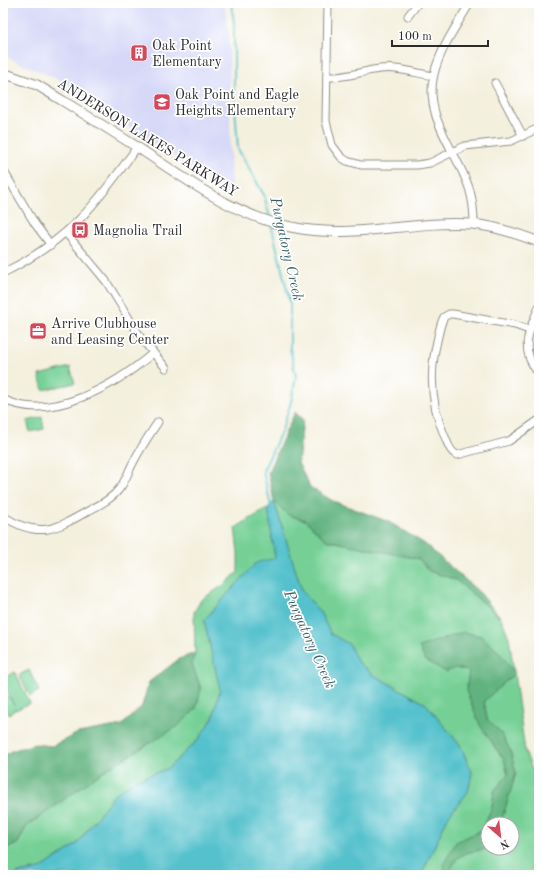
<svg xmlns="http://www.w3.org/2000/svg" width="542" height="878" font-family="'Old Standard TT',serif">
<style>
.built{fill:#d6d8f8}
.green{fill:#76d096;stroke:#507e60;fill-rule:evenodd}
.forest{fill:#60b27f;stroke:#466e55}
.water{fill:#54c1cc;stroke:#40767c}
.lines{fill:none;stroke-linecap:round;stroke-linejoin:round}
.stream{stroke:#54c1cc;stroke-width:2}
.minor-casing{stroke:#908e84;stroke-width:9}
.tertiary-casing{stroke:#908e84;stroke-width:11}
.minor{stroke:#fff;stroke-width:7}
.tertiary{stroke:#fff;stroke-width:9}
.labels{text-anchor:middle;stroke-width:3.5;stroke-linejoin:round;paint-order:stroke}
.poi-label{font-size:14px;fill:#2b2b2b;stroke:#fff;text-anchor:start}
.street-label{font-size:14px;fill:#2b2b2b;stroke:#fff}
.water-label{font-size:15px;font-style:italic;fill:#396063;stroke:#fff}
</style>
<rect width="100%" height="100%" fill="#fff"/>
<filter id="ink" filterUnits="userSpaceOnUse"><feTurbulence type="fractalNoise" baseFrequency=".025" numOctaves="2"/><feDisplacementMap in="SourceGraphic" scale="8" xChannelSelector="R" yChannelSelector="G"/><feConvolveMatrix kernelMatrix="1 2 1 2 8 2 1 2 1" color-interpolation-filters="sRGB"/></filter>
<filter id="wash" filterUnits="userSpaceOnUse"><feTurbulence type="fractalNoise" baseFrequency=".012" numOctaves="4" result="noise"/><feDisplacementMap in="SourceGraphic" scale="16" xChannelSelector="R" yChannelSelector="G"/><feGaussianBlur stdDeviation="0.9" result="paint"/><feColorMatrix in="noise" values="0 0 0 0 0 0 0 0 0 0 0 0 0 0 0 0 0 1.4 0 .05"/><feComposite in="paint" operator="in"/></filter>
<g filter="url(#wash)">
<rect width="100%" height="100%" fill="#f4f0de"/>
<!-- built -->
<polygon class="built" points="3,3 224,3 229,34 231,195 64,82 3,56"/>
<!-- green -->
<g class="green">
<polygon points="70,367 75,383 43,390 39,375"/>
<polygon points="42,417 44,429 30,432 27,421"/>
<path d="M274,501L288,515L305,520L326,540L419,559L429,571L456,580L501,618L509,637L525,751L532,769L539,778V875H421L449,815L468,792L472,772L460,745L426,704L372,674L357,661L348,644L331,635L320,612L302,591ZM455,668L515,673L484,700L487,719L500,732L510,750L516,773L500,824H512V848H488V843L484,849L466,853L457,858L471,836L482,830L492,807L494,791L508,775L504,759L494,747L469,671Z"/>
<polygon points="268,508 275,558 204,620 220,689 213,718 197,741 167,769 135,780 115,794 76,845 40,869 18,873 17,875 3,875 3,851 18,843 26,827 105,770 178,726 201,689 192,664 195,653 194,612 201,600 225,584 238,572 238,553 235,528"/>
<polygon points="29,670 39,691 30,696 19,675"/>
<polygon points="15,672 30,703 16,710 15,708 14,711 9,714 3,706 3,699 8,696 14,705 3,682 3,678"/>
</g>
<!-- forest -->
<g class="forest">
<polygon points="295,412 303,420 298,463 310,487 333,501 389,522 425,544 480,593 501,618 456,580 429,571 419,559 326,540 305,520 288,515 274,501 268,472"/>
<polygon points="463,632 481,636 498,651 515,673 484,701 487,719 500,732 510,750 516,773 502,819 500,824 488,824 488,843 485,849 466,853 457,858 448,875 443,865 456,842 482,830 492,807 494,791 508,775 504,759 481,727 466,691 469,671 455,668 446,672 425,660 419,647"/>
<polygon points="195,653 192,664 201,689 196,709 178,726 105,770 26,827 18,843 3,851 3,756 11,751 35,744 52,746 78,733 122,725 142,706 149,682 179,659"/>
</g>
<!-- water -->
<polygon class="water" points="274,501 302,591 320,612 331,634 349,644 357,661 372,674 426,704 460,745 472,772 468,792 449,815 421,875 17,875 18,873 40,869 76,845 115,794 135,780 167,769 197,741 213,718 220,689 204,620 256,563 275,558 268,508"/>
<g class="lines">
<!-- stream -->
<g class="stream">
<polyline points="231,3 234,23 234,92 238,149 264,195 270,218"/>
<polyline points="271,224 290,303 290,348 296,377 291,402 282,430 263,471 271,506"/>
</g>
</g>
</g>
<g filter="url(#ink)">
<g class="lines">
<defs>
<g id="minor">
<polyline points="328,3 326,121 332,145 341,157 347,161 361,165 417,165 430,163 465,146 511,141 539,128"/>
<path d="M470,3C457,25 440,49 434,74C423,119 458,151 470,191C473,202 474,213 474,224"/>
<polyline points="408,16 418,3"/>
<path d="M327,77C346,78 362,71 380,69C399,67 415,73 433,76"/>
<polyline points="495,83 523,136"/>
<polyline points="3,170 35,224 51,245"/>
<polyline points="66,233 106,281 141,338 166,368"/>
<path d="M3,273C68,241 96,205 137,147"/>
<path d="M539,307C528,333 519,350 539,374"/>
<path d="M529,330L515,325L453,314H449L444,317C440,324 439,333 437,341C429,374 431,406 445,437C448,444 450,452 457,455L509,441L539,420"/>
<path d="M3,399C51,424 117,384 153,353"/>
<path d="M3,516C38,539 55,530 88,511C99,505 112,499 120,488C126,480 129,470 134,461C141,447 150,434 158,422"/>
</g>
<path id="tertiary" d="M3,73L37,85C71,106 106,127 140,149C187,180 235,216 291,227C353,240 411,220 472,224C495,226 518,234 539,242"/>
</defs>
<!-- minor casing -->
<use href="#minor" class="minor-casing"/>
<!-- tertiary casing -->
<use href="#tertiary" class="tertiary-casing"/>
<!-- minor -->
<use href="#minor" class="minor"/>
<!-- tertiary -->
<use href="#tertiary" class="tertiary"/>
</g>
</g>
<!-- icons -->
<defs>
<symbol id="building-square" viewBox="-11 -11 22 22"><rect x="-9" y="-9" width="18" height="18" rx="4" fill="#d1495b" stroke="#fff"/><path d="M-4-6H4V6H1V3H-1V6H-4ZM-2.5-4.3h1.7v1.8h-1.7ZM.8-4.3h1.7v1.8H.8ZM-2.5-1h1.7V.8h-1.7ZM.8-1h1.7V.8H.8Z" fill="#fff"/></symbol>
<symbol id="school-square" viewBox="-11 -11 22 22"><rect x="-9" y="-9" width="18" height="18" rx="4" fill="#d1495b" stroke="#fff"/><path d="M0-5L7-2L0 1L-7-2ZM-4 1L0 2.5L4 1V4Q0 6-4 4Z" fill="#fff"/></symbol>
<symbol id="bus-square" viewBox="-11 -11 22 22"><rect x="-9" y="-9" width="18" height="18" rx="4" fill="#d1495b" stroke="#fff"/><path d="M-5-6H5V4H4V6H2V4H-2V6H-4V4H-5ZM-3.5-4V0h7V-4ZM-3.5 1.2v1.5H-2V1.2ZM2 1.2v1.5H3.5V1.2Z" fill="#fff"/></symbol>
<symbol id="office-square" viewBox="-11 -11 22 22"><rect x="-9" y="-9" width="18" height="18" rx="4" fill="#d1495b" stroke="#fff"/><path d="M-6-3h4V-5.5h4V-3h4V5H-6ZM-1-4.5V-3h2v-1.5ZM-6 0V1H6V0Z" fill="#fff"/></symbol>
</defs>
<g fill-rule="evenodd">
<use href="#building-square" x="129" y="43" width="20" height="20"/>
<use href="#school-square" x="152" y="92" width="20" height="20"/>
<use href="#bus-square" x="70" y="220" width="20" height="20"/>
<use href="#office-square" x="28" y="321" width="20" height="20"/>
</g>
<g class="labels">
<!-- poi labels -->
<g class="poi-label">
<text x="152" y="50">Oak Point<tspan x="152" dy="16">Elementary</tspan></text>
<text x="175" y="99">Oak Point and Eagle<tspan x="175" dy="16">Heights Elementary</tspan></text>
<text x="93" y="235">Magnolia Trail</text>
<text x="51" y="328">Arrive Clubhouse<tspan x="51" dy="16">and Leasing Center</tspan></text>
</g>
<!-- street labels -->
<g class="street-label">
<text transform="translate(148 137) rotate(32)" y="5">ANDERSON LAKES PARKWAY</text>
</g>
<!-- water labels -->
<g class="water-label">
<text transform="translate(287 249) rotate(77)" y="5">Purgatory Creek</text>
<text transform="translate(310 639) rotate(66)" y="5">Purgatory Creek</text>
</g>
</g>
<!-- margin -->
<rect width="542" height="878" fill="none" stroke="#fff" stroke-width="16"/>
<!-- north arrow -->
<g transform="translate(500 836) rotate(152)"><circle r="19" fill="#ffffff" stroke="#aaaaaa"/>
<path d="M0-3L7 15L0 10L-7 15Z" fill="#d1495b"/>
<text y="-6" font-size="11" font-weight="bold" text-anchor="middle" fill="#2b2b2b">N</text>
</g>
<!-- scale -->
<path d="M392 40v6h96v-6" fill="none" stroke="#2b2b2b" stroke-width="2"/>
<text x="398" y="40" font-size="12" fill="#2b2b2b" stroke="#ffffff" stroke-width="3" paint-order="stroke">100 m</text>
</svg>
